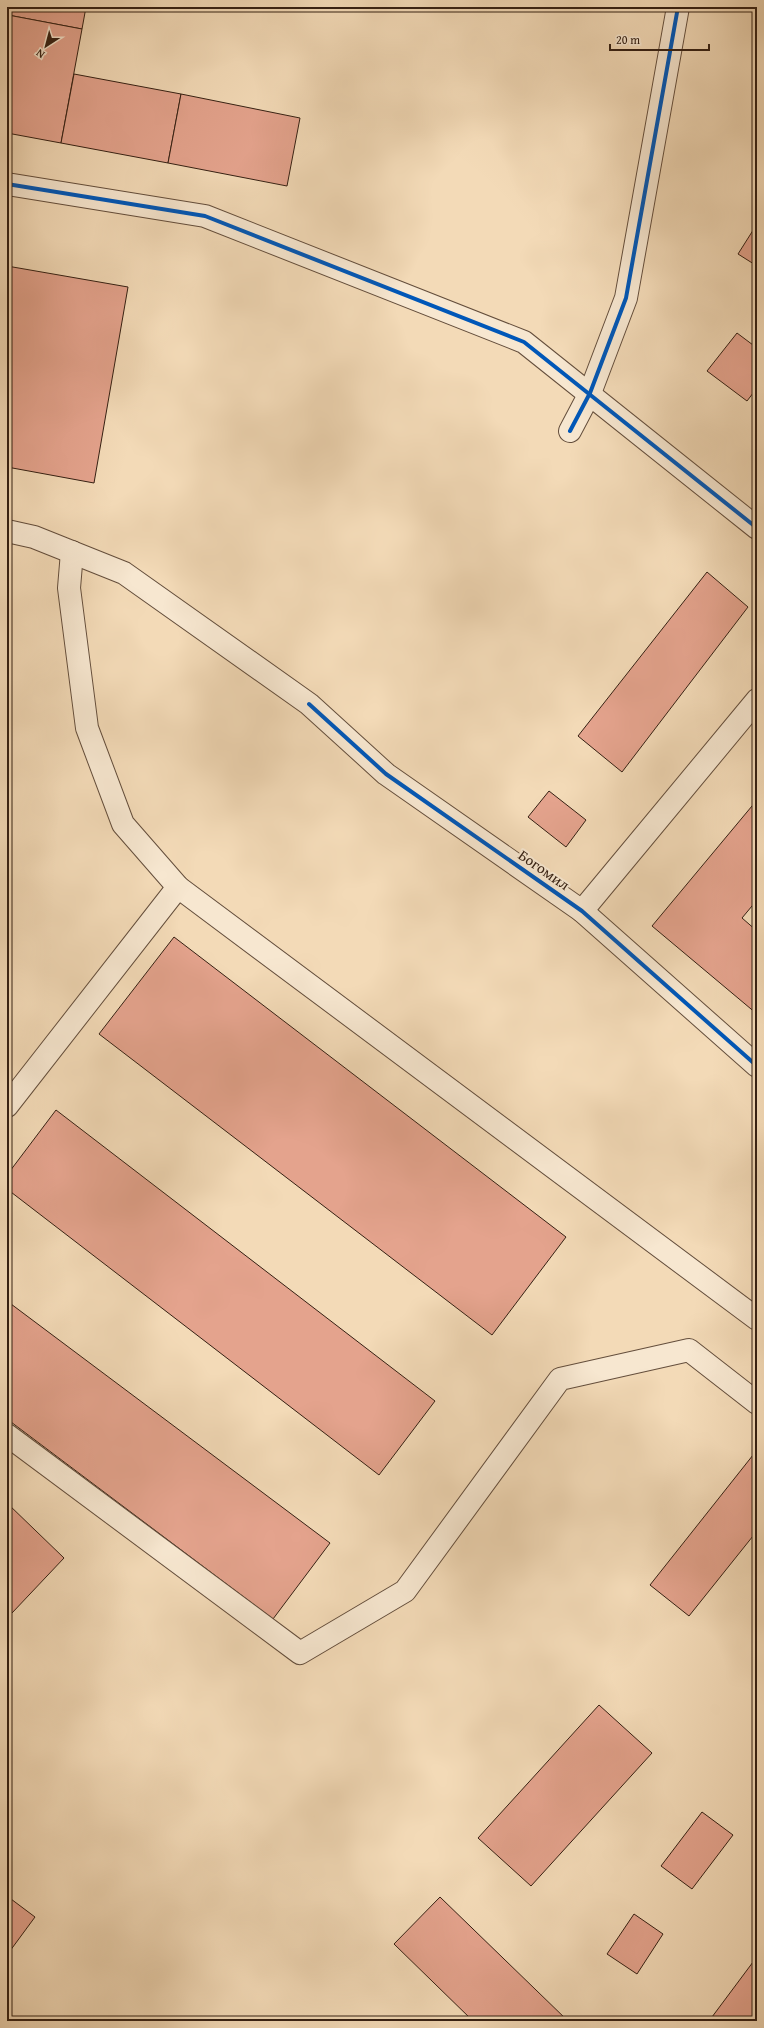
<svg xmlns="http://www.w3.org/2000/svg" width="764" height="2028" font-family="'Gentium Book Plus',serif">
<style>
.building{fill:#e4a38d;stroke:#352013}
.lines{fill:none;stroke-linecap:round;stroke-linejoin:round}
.minor-casing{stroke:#644e3c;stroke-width:24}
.minor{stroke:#f7e7d0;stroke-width:22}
.cycleway-casing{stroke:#f7e7d0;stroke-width:6}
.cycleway{stroke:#0057b8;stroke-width:4}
.labels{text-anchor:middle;stroke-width:4;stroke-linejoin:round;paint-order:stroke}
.street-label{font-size:15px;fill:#352013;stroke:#f7e7d0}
</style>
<rect width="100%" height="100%" fill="#f3dab7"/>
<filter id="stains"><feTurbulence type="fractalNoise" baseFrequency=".005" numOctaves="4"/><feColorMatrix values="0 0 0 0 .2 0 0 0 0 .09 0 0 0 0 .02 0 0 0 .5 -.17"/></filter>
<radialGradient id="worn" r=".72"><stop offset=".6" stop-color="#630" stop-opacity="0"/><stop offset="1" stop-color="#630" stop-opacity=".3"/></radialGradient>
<!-- building -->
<g class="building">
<polygon points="9,7 86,7 82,29 8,15"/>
<polygon points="8,15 82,29 61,143 7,133"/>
<polygon points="74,74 181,94 168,163 61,143"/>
<polygon points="181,94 300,118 287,186 168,163"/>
<polygon points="757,224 757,266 738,254"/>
<polygon points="7,266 128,287 94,483 7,467"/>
<polygon points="737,333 757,348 757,388 747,401 707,371"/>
<polygon points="707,572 748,607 622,772 578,736"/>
<polygon points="549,791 586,820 566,847 528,817"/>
<polygon points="757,800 757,900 742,918 757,931 757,1014 652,926"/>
<polygon points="174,937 566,1237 492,1335 99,1034"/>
<polygon points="56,1110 435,1401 379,1475 7,1189 7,1175"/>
<polygon points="7,1301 330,1543 273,1619 7,1419"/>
<polygon points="757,1450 757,1531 689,1616 650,1585"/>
<polygon points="7,1503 64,1558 12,1613 7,1609"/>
<polygon points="599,1705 652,1753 531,1886 478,1838"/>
<polygon points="702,1812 733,1835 692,1889 661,1866"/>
<polygon points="7,1896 35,1917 7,1955"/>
<polygon points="440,1897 568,2021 473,2021 394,1944"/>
<polygon points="634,1914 663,1934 637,1974 607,1954"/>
<polygon points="756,1958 757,2012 750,2021 709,2021"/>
</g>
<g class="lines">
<defs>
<g id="minor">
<polyline points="7,184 205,216 524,342 757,528"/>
<polyline points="570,431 590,393 626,298 678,7"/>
<polyline points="7,531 34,537 124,573 309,704 386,774 582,911 757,1066"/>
<polyline points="72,552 69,588 87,728 123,824 178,887 757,1319"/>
<polyline points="582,911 757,700"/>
<polyline points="7,1106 178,887"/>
<polyline points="7,1435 300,1653 405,1591 560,1379 689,1350 757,1403"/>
</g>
</defs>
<!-- minor casing -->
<use href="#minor" class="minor-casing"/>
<!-- minor -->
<use href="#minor" class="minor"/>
<defs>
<g id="cycleway">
<polyline points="7,184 205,216 524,342 757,528"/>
<polyline points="570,431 590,393 626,298 678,7"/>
<polyline points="309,704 386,774 582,911 757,1066"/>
</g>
</defs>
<!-- cycleway casing -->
<use href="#cycleway" class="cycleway-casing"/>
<!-- cycleway -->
<use href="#cycleway" class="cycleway"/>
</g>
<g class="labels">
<!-- street labels -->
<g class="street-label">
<text transform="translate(544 870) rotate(35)" y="5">Богомил</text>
</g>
</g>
<!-- margin -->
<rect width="764" height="2028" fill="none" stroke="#f3dab7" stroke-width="24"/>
<rect x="8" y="8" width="748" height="2012" fill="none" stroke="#352013" stroke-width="2"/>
<rect x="12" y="12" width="740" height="2004" fill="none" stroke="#352013"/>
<!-- north arrow -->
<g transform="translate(46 46) rotate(216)" stroke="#f7e7d0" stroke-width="3" paint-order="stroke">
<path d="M0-3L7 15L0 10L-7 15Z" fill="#352013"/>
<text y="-6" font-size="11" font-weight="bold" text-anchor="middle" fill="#352013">N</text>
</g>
<!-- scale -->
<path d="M610 44v6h99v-6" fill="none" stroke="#352013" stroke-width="2"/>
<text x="616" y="44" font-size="12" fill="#352013" stroke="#f7e7d0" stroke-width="3" paint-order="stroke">20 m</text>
<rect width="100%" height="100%" filter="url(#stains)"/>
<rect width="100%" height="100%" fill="url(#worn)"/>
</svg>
